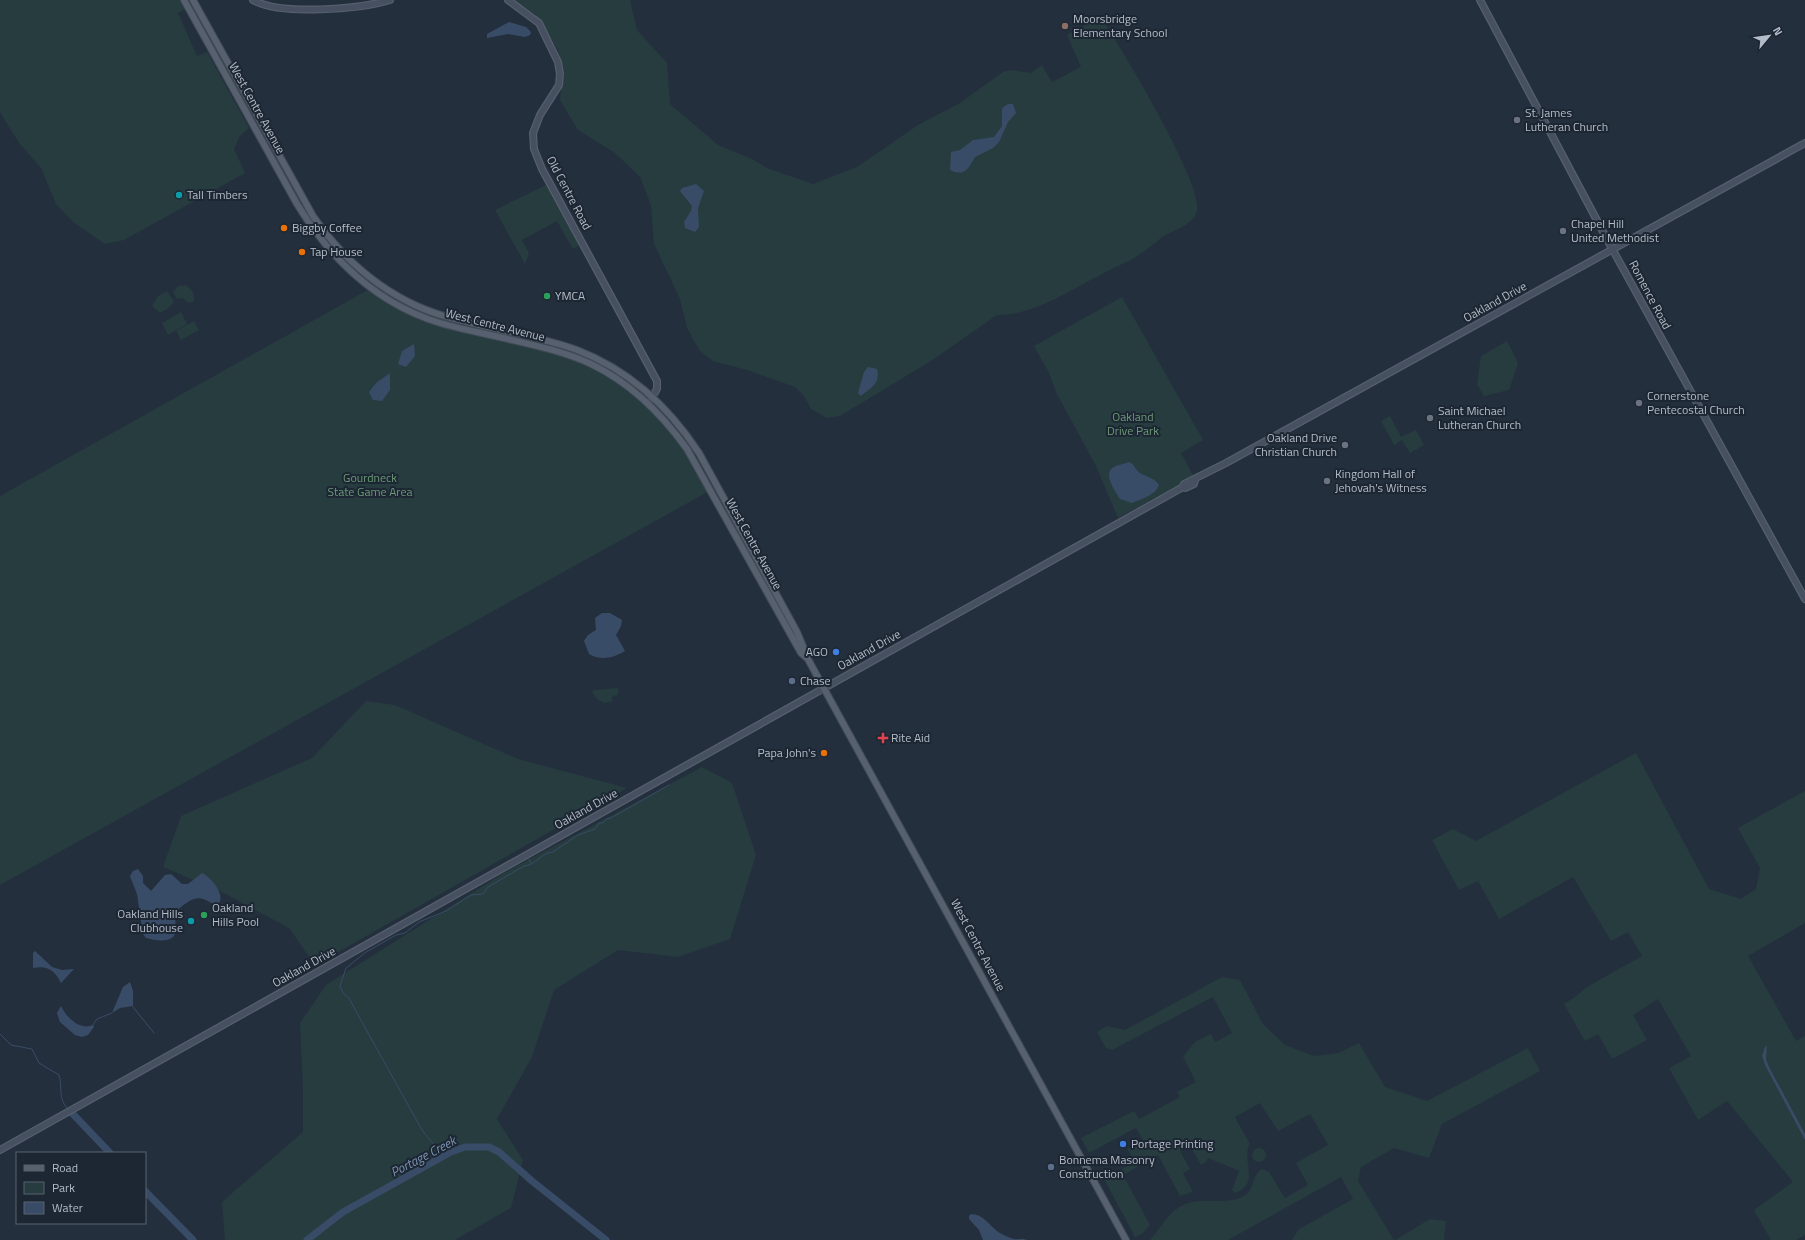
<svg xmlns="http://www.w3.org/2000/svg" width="1805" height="1240" font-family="'Titillium Web',sans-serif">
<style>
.green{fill:#263c3f}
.water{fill:#394c67}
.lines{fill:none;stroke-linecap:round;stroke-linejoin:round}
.stream{stroke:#394c67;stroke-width:1}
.river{stroke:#394c67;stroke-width:7}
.secondary-casing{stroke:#565f6c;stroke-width:8}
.primary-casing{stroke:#414a57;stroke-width:8}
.secondary{stroke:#465061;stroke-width:5.5}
.primary{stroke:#56606e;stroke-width:6}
.education-dot{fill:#8d6e63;stroke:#1d2633;stroke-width:1.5}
.worship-dot{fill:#6b7280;stroke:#1d2633;stroke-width:1.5}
.culture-dot{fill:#0f9aa8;stroke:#1d2633;stroke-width:1.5}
.food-dot{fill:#e8710a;stroke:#1d2633;stroke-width:1.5}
.leisure-dot{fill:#2e9e5b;stroke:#1d2633;stroke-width:1.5}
.shop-dot{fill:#3f7fe0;stroke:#1d2633;stroke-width:1.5}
.service-dot{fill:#5c6f8a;stroke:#1d2633;stroke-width:1.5}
.health-dot{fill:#e0444e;stroke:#1d2633;stroke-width:1.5}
.labels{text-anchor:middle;stroke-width:4;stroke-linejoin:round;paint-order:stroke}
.poi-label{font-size:12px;fill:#b4bcc9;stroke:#1d2633;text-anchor:start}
.street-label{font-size:12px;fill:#b4bcc9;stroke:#1d2633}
.park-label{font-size:12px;fill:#6b9a76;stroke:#1d2633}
.water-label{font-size:13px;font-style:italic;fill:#7c92b1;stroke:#1d2633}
</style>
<rect width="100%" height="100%" fill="#242f3e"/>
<!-- green -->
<g class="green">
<polygon points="0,0 184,0 188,7 178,13 197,56 207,52 249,128 240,136 234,149 245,173 124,240 105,244 73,222 56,204 41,168 19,143 0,112"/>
<path d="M513,0H630L637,30L667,63L670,104L718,145L752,159L767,168L813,184L857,167L918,125L960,103L1003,72L1011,70L1031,73L1042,65L1052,82L1081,67L1067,35L1101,17C1119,45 1204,184 1197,211C1194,225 1173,230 1162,237C1155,243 1148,249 1140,254C1131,261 1119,265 1108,271C1073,288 1037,315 997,315L931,361L840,416L827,418L811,409L804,396L795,387L747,370L713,361L699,350L687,328L680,299L654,244L651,205L640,177L615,153L578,130L560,100L563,68L558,50L536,15Z"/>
<polygon points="548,184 581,244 573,249 557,221 522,240 529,253 525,264 495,210"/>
<path d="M186,285C192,290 195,293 194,301L189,303L182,298L177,299L173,292L178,286Z"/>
<polygon points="373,287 394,302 441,322 572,355 610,373 673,426 698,460 713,489 0,885 0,496"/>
<polygon points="167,291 174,302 169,308 160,313 152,306 158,296"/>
<polygon points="1122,297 1203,440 1181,453 1194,477 1118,518 1096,466 1057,394 1049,373 1034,346"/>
<polygon points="181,312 187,324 168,335 162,323"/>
<polygon points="194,321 199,330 181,340 176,331"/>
<polygon points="1507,341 1518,363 1509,390 1484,396 1477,384 1481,356"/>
<polygon points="1390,416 1401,437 1416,430 1424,445 1410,453 1402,440 1394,445 1381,421"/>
<polygon points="617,688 619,690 617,696 615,695 611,698 613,701 605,703 598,700 592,692 594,690"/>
<polygon points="366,701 395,705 518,759 627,788 324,960 310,958 289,928 224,893 163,867 181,816 312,758"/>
<polygon points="1636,753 1709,889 1741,899 1756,889 1760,868 1738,828 1805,791 1805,923 1748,956 1796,1041 1805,1036 1805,1235 1796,1240 1771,1240 1754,1210 1793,1182 1727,1101 1698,1120 1669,1068 1691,1056 1658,999 1633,1015 1647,1040 1612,1059 1598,1034 1585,1041 1564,1004 1575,997 1587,987 1642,956 1628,932 1611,941 1573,877 1499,919 1478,881 1459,890 1432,840 1453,829 1476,841"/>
<polygon points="702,767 732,783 756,855 730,939 678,957 618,950 554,990 532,1057 497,1119 523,1160 511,1208 455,1240 225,1240 222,1202 303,1132 303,1088 300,1023 326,985 502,874"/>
<path d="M1222,977L1240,980L1263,1024L1285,1045L1314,1056L1339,1053L1359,1043L1385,1087L1427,1101L1528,1048L1540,1071L1442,1124L1429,1158L1394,1148L1361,1167L1358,1181L1394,1240H1292L1299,1229L1353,1199L1341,1177L1228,1240H1150C1160,1230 1165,1216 1178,1208C1199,1194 1224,1207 1244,1196C1255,1190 1252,1174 1262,1169L1269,1172L1285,1198L1308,1185L1296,1163L1328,1145L1310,1114L1278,1131L1260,1103L1235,1117L1250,1144C1240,1161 1262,1183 1235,1193L1232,1190L1239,1171L1208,1158L1206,1162L1201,1165L1190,1146L1180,1151L1190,1169L1183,1173L1192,1190V1192L1180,1196L1158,1155L1123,1175L1150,1225L1143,1233L1135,1237L1104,1179L1135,1162L1127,1149L1143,1140L1136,1128L1089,1153L1081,1138L1134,1111L1139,1119L1180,1097L1177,1092L1196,1082L1183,1057L1195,1042L1211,1034L1215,1042L1232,1033L1213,997L1112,1050L1106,1048L1097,1032L1107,1026L1125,1030Z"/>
<circle cx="1259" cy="1155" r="7"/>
<polygon points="1430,1219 1446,1221 1444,1240 1395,1240"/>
</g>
<!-- water -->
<g class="water">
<polygon points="509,22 526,27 531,32 530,35 525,37 508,34 487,38 487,34"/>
<path d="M1008,104H1013L1016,113L1008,122L999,142L993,148L975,157C969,168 965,177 950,170L951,152L960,150L973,140L994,137L1002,126V108Z"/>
<polygon points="696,184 704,191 698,208 699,227 695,232 685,228 684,222 691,211 692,206 680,191 682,188"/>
<polygon points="414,344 415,356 406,367 398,364 402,351"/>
<path d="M868,367L877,369C881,384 870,388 861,396L858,393L864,372Z"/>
<polygon points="390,373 390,390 382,401 373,400 369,392 376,383"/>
<path d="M1129,462C1135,464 1135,470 1140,473C1147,477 1155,478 1159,485C1156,495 1141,499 1132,503L1120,499C1115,491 1102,473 1114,467C1119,464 1125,464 1129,462Z"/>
<path d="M602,613H610L622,620L621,626L616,635L625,651C614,658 600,661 589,654L584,641L588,635L596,630L595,618Z"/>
<path d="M138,869L143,876V883L151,891L165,875L171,874L182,884H188L202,873C211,877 229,898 216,906C205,899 199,895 188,902C185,904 180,907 178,910C172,918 179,930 173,937C166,943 154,940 146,938L143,934L137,894L130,876L133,871Z"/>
<path d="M35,951L52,967L62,970L74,969L61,983C55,970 47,965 33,968V953Z"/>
<polygon points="130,982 133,991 133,1006 120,1008 112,1013 123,987"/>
<path d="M61,1006C66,1017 80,1031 93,1025L94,1027L88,1035L82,1037L75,1035L60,1022L57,1013Z"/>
<polygon points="1767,1046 1766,1059 1769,1067 1805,1134 1805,1140 1765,1065 1762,1056 1765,1047"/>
<path d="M971,1214C983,1214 989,1225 997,1231C1001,1234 1009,1238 1014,1239C1019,1240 1022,1238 1027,1240H983L979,1230L969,1219V1216Z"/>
</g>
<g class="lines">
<!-- stream -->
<g class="stream">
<polyline points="529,859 531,863"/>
<polyline points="133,1007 154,1033"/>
<polyline points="93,1025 97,1019 112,1013"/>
<path d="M0,1034L11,1045L32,1049L39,1063L59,1075C63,1087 57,1098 68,1109"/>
<path d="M451,1152C436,1149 431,1142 422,1130L363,1024L349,998L343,993L340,986L346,968L366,952L396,935L405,933L419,922L446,911L471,895L483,894L488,887L524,866C535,866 542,852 553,852L578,835L595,829L599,823H603L606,819L611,818L669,785"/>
</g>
<!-- river -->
<g class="river">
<polyline points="72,1113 110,1153"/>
<polyline points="145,1191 193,1240"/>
<polyline points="307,1240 343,1212 451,1152 465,1147 489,1147 499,1152 532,1181 606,1240"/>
</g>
<defs>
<g id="secondary">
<path d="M253,0C280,16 360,9 390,0"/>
<polyline points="508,0 539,23 558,62 560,74 559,85 540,115 533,133 534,149 542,169 657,381 657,389 650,401"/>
<polyline points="1480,0 1609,243 1805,599"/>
<polyline points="1183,487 1185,488 1194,484 1195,480"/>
<polyline points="0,1150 1183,487 1184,484 1226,463 1805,143"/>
</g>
<g id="primary">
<path d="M184,0L297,204C328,255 371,298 428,319C450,327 473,331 495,336C528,344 561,350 591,364C631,383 661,413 687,449L801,653L808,659"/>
<path d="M193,0L313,216C340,255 373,286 417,306C443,318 473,323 501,330C526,336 553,341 577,350C629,370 669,407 699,453L797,632L809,661L1126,1240"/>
</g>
</defs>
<!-- secondary casing -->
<use href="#secondary" class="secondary-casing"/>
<!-- primary casing -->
<use href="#primary" class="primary-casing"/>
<!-- secondary -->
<use href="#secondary" class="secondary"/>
<!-- primary -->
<use href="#primary" class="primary"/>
</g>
<!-- markers -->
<circle class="education-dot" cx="1065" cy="26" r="4"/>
<g class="worship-dot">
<circle cx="1517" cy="120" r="4"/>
<circle cx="1563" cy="231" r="4"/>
<circle cx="1639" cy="403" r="4"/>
<circle cx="1430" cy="418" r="4"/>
<circle cx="1345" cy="445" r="4"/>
<circle cx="1327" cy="481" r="4"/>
</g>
<g class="culture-dot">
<circle cx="179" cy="195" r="4"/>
<circle cx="191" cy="921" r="4"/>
</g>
<g class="food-dot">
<circle cx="284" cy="228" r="4"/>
<circle cx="302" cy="252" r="4"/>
<circle cx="824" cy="753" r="4"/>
</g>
<g class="leisure-dot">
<circle cx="547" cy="296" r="4"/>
<circle cx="204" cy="915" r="4"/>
</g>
<g class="shop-dot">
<circle cx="836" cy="652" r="4"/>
<circle cx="1123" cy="1144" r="4"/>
</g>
<g class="service-dot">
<circle cx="792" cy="681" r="4"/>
<circle cx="1051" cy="1167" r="4"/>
</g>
<path class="health-dot" d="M881 732h4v4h4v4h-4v4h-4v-4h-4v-4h4z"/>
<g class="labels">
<!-- poi labels -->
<g class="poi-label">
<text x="1073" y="23">Moorsbridge<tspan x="1073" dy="14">Elementary School</tspan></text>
<text x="1525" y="117">St. James<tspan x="1525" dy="14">Lutheran Church</tspan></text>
<text x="187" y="199">Tall Timbers</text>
<text x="1571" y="228">Chapel Hill<tspan x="1571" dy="14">United Methodist</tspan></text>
<text x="292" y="232">Biggby Coffee</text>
<text x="310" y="256">Tap House</text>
<text x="555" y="300">YMCA</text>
<text x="1647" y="400">Cornerstone<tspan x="1647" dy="14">Pentecostal Church</tspan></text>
<text x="1438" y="415">Saint Michael<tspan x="1438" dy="14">Lutheran Church</tspan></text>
<text x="1337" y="442" text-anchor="end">Oakland Drive<tspan x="1337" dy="14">Christian Church</tspan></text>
<text x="1335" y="478">Kingdom Hall of<tspan x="1335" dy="14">Jehovah's Witness</tspan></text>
<text x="828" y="656" text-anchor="end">AGO</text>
<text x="800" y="685">Chase</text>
<text x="891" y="742">Rite Aid</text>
<text x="816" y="757" text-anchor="end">Papa John's</text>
<text x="212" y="912">Oakland<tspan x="212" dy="14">Hills Pool</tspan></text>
<text x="183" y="918" text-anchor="end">Oakland Hills<tspan x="183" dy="14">Clubhouse</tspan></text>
<text x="1131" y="1148">Portage Printing</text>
<text x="1059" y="1164">Bonnema Masonry<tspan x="1059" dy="14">Construction</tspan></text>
</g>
<!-- street labels -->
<g class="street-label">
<text transform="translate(257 108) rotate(61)" y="4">West Centre Avenue</text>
<text transform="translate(569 193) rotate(62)" y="4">Old Centre Road</text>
<text transform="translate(1650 295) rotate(62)" y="4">Romence Road</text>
<text transform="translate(1495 302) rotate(-29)" y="4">Oakland Drive</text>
<text transform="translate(495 325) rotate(14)" y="4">West Centre Avenue</text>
<text transform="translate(754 544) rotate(61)" y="4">West Centre Avenue</text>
<text transform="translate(869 650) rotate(-29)" y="4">Oakland Drive</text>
<text transform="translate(586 809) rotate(-29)" y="4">Oakland Drive</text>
<text transform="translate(978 945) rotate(62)" y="4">West Centre Avenue</text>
<text transform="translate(304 967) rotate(-29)" y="4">Oakland Drive</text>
</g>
<!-- park labels -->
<g class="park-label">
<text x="1133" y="421">Oakland<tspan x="1133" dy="14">Drive Park</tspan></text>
<text x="370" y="482">Gourdneck<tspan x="370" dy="14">State Game Area</tspan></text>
</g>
<!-- water labels -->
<g class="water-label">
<text transform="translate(423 1156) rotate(-28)" y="5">Portage Creek</text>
</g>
</g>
<!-- legend -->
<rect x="16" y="1152" width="130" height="72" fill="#1d2633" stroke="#59626f"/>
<rect x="24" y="1165" width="20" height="6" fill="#56606e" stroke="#59626f"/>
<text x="52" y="1172" font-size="12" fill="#b4bcc9">Road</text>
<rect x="24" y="1182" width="20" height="12" fill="#263c3f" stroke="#59626f"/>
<text x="52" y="1192" font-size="12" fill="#b4bcc9">Park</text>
<rect x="24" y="1202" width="20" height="12" fill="#394c67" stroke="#59626f"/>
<text x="52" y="1212" font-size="12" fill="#b4bcc9">Water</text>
<!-- north arrow -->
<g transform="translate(1769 36) rotate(61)" stroke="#1d2633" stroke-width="3" paint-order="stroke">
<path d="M0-3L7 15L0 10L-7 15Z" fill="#b4bcc9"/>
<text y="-6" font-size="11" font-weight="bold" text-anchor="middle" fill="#b4bcc9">N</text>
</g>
</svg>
